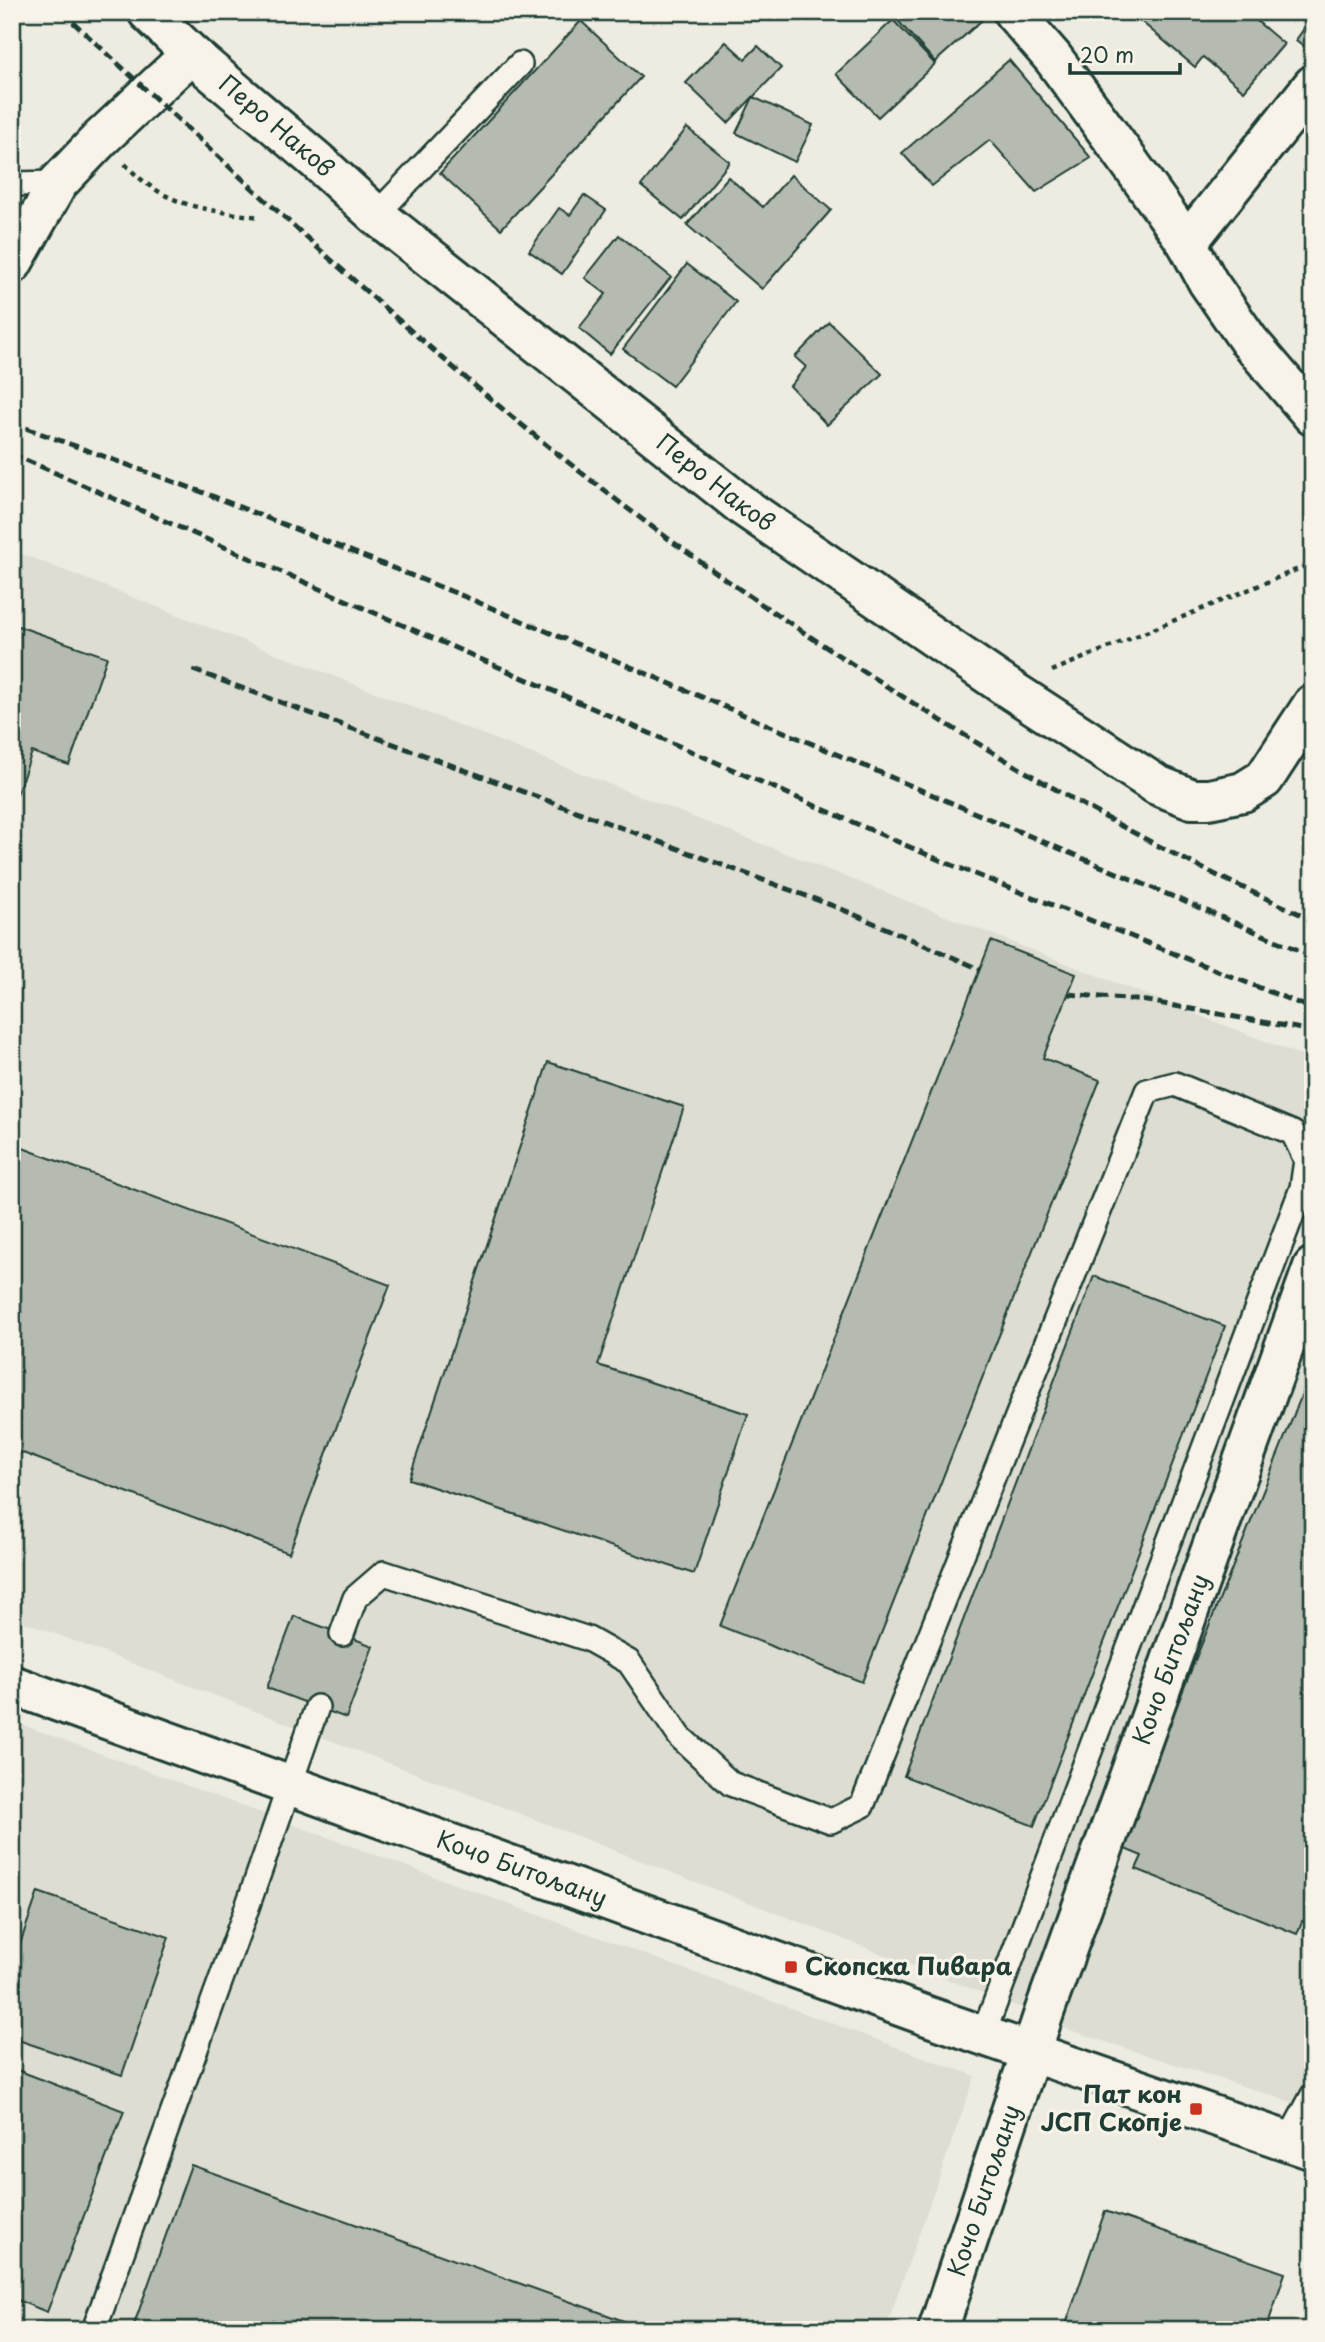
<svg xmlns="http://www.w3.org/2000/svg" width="1325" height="2342" font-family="'Playpen Sans',sans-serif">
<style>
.built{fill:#ddddd2}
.building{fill:#b5bbb0;stroke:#1f3d34;stroke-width:2}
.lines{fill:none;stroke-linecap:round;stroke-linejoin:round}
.service-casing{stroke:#1f3d34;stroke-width:28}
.minor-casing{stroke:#1f3d34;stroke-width:44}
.path{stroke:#1f3d34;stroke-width:4.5;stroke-dasharray:5 5;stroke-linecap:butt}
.service{stroke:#f7f3e8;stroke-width:23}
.minor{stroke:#f7f3e8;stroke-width:38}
.rail{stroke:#1f3d34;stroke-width:5;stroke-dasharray:10 5;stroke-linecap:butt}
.poi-dot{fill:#c8321e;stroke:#f7f3e8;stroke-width:2.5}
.labels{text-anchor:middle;stroke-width:6;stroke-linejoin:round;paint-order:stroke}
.street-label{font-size:24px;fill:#1f3d34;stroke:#f7f3e8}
.poi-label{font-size:24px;font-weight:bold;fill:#1f3d34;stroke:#f7f3e8;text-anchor:start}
</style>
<rect width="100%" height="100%" fill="#eeece1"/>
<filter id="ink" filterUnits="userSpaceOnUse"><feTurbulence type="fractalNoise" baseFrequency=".0143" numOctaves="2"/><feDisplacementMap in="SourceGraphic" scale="14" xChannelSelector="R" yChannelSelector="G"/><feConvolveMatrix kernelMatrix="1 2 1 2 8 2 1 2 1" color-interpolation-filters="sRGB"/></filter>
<g filter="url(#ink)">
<!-- built -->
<g class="built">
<polygon points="12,550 1313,1060 1313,1197 1024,2009 12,1617"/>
<polygon points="1313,1327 1313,2109 1057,2026"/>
<polygon points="12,1721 975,2076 885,2330 12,2330"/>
</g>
<!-- building -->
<g class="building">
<polygon points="910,12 976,12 982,20 935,62 899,22"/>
<polygon points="1130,12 1246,12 1284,44 1244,91 1203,57 1195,67"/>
<polygon points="1313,16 1313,53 1296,40"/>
<polygon points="893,20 935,64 878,117 836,74"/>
<polygon points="581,21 641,77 501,229 440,173"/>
<polygon points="726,42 745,59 758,46 781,68 728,123 686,83"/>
<polygon points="1009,60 1091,158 1036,192 990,140 932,186 902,153"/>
<polygon points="753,97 813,125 795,162 736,133"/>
<polygon points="687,128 730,162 683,220 641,186"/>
<polygon points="791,175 831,210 762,289 687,225 728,177 763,207"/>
<polygon points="584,195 606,210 562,274 529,251 559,208 570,215"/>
<polygon points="619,235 671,277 610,354 579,328 606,294 585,278"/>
<polygon points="687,264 736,302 672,386 623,349"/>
<polygon points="829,322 882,374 827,425 790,386 806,367 795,357"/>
<polygon points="12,624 107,657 69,765 32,752 12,808"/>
<polygon points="991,941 1076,974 1043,1058 1100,1080 862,1682 720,1626"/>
<polygon points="548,1062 684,1107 598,1365 748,1414 694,1574 409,1479"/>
<polygon points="12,1144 390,1285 289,1553 12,1449"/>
<polygon points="1094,1276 1225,1326 1034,1826 904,1776"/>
<polygon points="1305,1387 1312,1391 1313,1389 1313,1925 1302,1921 1297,1934 1136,1869 1142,1856 1120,1847"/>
<polygon points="294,1616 373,1646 346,1718 267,1688"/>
<polygon points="38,1892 169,1937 122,2075 12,2038 12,1967"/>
<polygon points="12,2068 124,2111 47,2312 12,2298"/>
<polygon points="191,2165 649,2330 132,2330"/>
<polygon points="1105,2211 1285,2273 1266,2330 1064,2330"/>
</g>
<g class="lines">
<defs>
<g id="service">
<polyline points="12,184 58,183"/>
<polyline points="376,215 520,64"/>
<polyline points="342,1634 355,1598 384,1573 588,1639 629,1662 680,1737 731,1784 831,1821 862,1806 1147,1091 1175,1084 1293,1133 1306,1160 1302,1188 983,2035"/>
<polyline points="1288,2141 1313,2095"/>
<polyline points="94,2330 244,1916 317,1707"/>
</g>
<g id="minor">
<path id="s1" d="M148,12L191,54L317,161L376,215L744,507L1005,686L1157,785L1192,799H1209L1243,792L1264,779L1313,704"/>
<polyline points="1013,12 1053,58 1117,145 1187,243 1208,282 1249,341 1313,416"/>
<polyline points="1187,243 1313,85"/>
<polyline points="12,264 58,183 101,138 191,54"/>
<path id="s2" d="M12,1685L930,2017L1313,2150"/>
<path id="s3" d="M938,2330L1046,2007L1313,1267"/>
</g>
</defs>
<!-- service casing -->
<use href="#service" class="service-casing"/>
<!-- minor casing -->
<use href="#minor" class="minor-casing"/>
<!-- path -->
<g class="path">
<path d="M125,164C165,207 205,210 260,217"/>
<polyline points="1052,671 1313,563"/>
</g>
<!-- service -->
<use href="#service" class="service"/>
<!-- minor -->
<use href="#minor" class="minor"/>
<!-- rail -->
<g class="rail">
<path d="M62,12C247,182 430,359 631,511C701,564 775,614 849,662C958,733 1070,801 1186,860C1227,881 1270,900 1313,920"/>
<polyline points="12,423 202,492 468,598 1313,956"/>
<polyline points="12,454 937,859 1313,1009"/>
<polyline points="193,670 839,908 980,969"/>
<polyline points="1068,994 1147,1001 1313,1031"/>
</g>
</g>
</g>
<!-- markers -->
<g class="poi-dot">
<rect x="784" y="1960" width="14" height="14" rx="3.5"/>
<rect x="1189" y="2102" width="14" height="14" rx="3.5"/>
</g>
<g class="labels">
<!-- street labels -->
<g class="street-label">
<text dy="8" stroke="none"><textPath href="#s1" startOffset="172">Перо Наков</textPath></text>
<text dy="8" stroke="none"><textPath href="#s1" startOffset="738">Перо Наков</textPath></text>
<text dy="8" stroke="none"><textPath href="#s3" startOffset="710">Кочо Битољану</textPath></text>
<text dy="8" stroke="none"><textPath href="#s2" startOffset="542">Кочо Битољану</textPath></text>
<text dy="8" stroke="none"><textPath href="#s3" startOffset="147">Кочо Битољану</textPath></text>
</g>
<!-- poi labels -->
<g class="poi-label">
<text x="805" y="1975">Скопска Пивара</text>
<text x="1182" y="2103" text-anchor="end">Пат кон<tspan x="1182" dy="28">ЈСП Скопје</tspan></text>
</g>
</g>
<!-- margin -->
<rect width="1325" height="2342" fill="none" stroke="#f7f3e8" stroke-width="42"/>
<rect x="21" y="21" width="1283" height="2300" fill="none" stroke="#1f3d34" stroke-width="2.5" filter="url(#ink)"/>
<!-- scale -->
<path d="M1070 63v10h110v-10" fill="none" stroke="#1f3d34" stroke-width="3.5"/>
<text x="1080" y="63" font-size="21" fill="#1f3d34" stroke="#f7f3e8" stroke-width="5" paint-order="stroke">20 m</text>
</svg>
